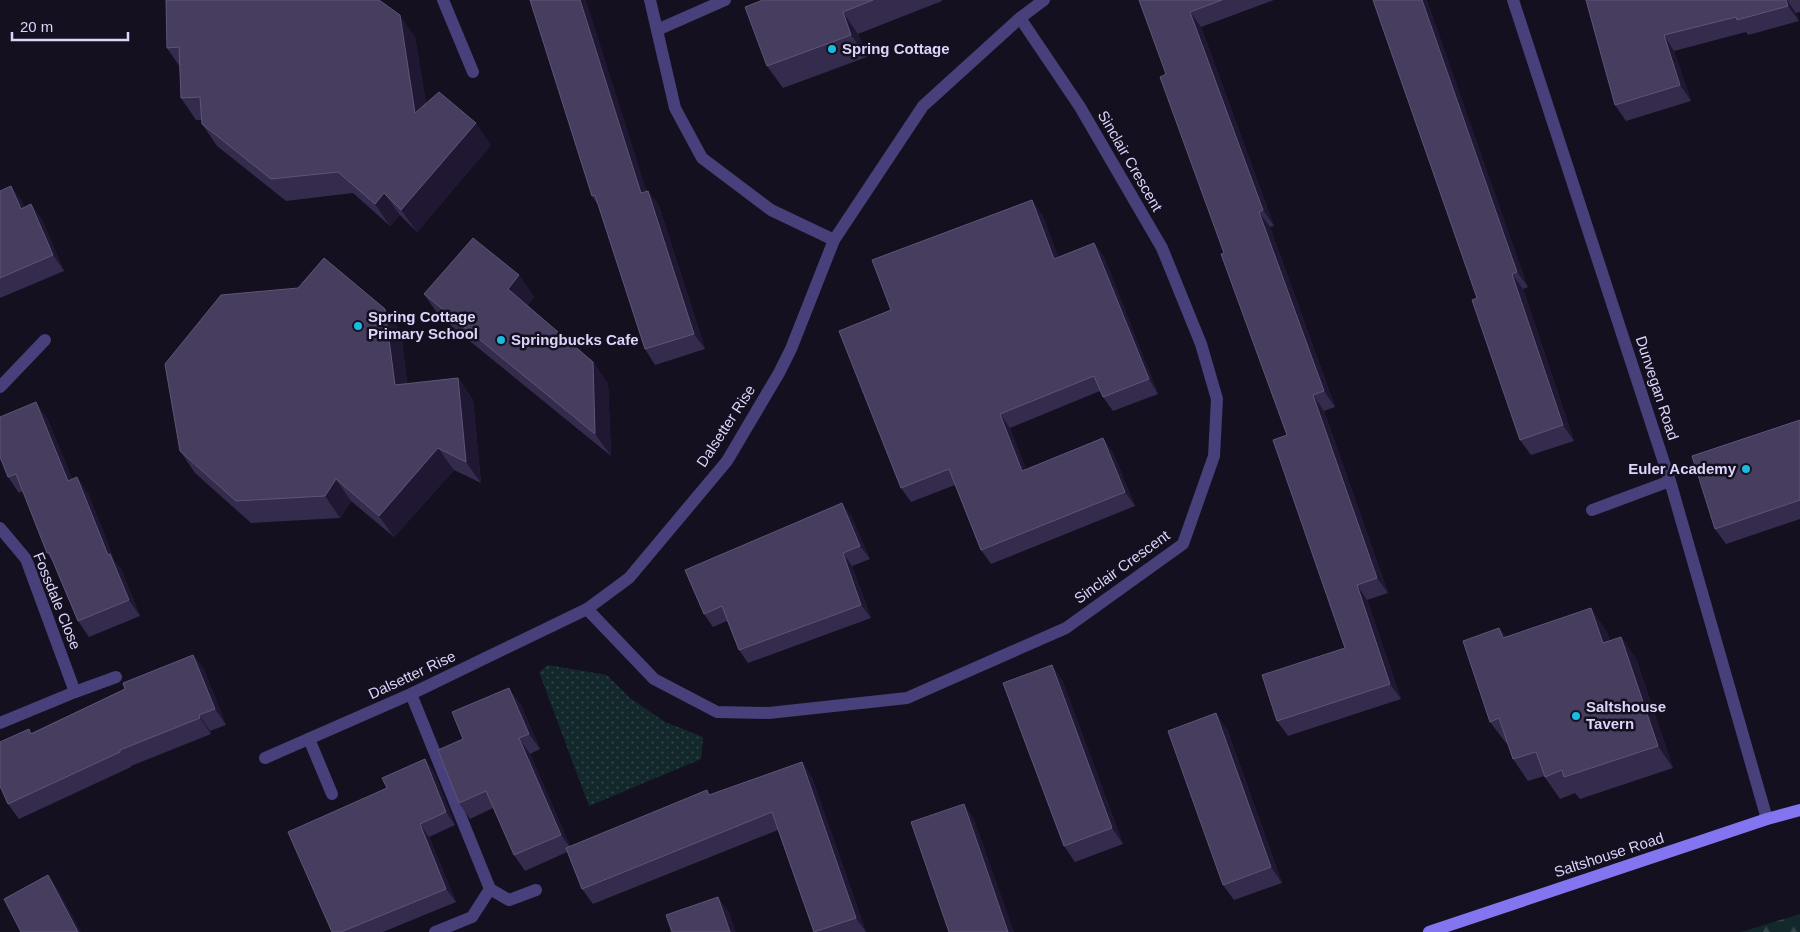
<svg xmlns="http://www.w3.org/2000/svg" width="1800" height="932" font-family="Arial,sans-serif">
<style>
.grass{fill:url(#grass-dots)}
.forest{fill:url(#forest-firs)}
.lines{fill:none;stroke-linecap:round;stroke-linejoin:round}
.service{stroke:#47407a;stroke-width:12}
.minor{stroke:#47407a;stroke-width:12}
.secondary{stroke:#8375f0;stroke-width:12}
.wall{fill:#352b4c}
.shaded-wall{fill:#201833}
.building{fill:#473d5f;stroke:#5e5577}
.poi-dot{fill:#18bbe2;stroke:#141020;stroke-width:2}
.labels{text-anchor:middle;stroke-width:5;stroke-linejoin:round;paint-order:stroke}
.poi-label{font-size:15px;font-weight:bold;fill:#dcd4fa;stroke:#141020;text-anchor:start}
.street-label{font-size:15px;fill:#dcd4fa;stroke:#141020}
</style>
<defs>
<pattern id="grass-dots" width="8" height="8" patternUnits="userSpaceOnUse" patternTransform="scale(1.25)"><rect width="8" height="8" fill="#13282a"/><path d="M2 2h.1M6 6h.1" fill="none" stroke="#35464a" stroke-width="1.8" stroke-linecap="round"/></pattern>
<pattern id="forest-firs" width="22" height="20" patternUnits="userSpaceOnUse" patternTransform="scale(1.25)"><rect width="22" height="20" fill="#13282a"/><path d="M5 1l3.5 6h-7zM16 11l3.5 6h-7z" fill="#35464a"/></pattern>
</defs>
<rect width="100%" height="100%" fill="#141020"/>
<!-- grass -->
<polygon class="grass" points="548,665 607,675 630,698 665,722 703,737 701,759 589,806 539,672"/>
<!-- forest -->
<polygon class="forest" points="1800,914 1800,932 1741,932"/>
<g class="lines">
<!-- service -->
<g class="service">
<polyline points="443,0 473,72"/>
<polyline points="657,30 725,0"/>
<polyline points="1592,510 1670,481"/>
</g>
<!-- minor -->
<g class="minor">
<polyline points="650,0 675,108 702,158 771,210 834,240"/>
<polyline points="1513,0 1670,481 1767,819"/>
<polyline points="0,387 45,340"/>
<polyline points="0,528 26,559 75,692"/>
<polyline points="587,609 654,679 717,712 769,713 907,698 1066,628 1183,544 1214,456 1217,399 1201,344 1162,248 1080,107 1020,18"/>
<polyline points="411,694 490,889 472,917 435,932"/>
<polyline points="0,723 75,692 116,677"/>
<polyline points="309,739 332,794"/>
<polyline points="265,758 411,694 587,609 629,578 727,461 779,373 791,349 834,240 923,106 1020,18 1044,0"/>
<polyline points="490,889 509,900 536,890"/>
</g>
<!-- secondary -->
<polyline class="secondary" points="1429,932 1767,819 1800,810"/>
</g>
<!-- wall -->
<g class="wall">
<polygon points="166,0 415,37 426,104 491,145 417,232 400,215 390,226 353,193 286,201 217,146 202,124 202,120 196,120 181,98 180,67 167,48"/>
<polygon points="530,0 647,191 648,191 659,206 705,349 655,365 645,349 598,205 592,196"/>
<polygon points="763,0 942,0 942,1 858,34 867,57 783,88 767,66"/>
<polygon points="1139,0 1274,0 1201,27 1274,226 1270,227 1335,407 1324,411 1388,593 1367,600 1401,699 1288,736 1277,721 1345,648 1287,435 1224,253 1166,74"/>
<polygon points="1373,0 1528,287 1523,289 1574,441 1531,455 1520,440 1477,298"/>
<polygon points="1586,0 1800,0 1800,12 1796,13 1799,21 1748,35 1746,32 1674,51 1691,101 1626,121 1615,105"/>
<polygon points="0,191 22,201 24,208 31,204 42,220 64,271 0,298"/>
<polygon points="1042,214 1058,257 1094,243 1104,257 1158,394 1113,411 1103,397 1100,391 1010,428 1026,470 1103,438 1113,453 1135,506 991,564 981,550 955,485 911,502 901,488 891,310"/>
<polygon points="519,275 534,297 527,306 593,362 608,384 611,456 439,316 424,294"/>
<polygon points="401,331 407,384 458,378 473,400 481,483 454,470 394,537 351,501 340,518 251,523 195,473 180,451"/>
<polygon points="47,418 72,479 88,493 115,562 121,569 140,616 89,637 78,621 52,560 47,553 23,491 19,493 8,477"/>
<polygon points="1800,420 1800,519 1726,544 1715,529"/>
<polygon points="851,516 870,559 852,566 871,618 748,663 739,650 727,621 713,627 704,614"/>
<polygon points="1499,628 1506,637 1606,630 1610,641 1621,637 1636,659 1673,768 1580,799 1575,793 1560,799 1544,776 1528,781 1513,759 1508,743 1506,743 1490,722"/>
<polygon points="193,655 204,670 226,725 210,731 211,734 131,766 131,767 19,819 8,804 31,733 125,689"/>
<polygon points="1062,680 1123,844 1075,862 1064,846"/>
<polygon points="520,703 540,749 530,754 570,846 710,795 802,762 812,778 866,932 814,932 778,830 593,904 582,889 567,852 525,871 514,855 493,808 470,819 459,803 463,739"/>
<polygon points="1227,729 1282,883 1234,900 1223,885"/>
<polygon points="425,759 434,772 455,825 429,837 456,902 383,932 332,932 387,788"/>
</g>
<!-- shaded-wall -->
<g class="shaded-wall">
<polygon points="580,0 586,0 652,208 641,193"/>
<polygon points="1422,0 1427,0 1528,287 1517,272"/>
<polygon points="1786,0 1787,0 1796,13 1799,21 1788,6"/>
<polygon points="843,12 858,34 867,57 851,35"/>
<polygon points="1190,12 1201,27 1274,226 1263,210"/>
<polygon points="400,15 415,37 431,135 415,113"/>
<polygon points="1664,35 1674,51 1691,101 1680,85"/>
<polygon points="476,123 491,145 417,232 401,210"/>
<polygon points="11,186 22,201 32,225 21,209"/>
<polygon points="648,191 659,206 705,349 694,334"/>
<polygon points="384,193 400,215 390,226 375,204"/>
<polygon points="1032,200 1042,214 1064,273 1054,259"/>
<polygon points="31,204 42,220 64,271 53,255"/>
<polygon points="1259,212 1270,227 1335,407 1324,391"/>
<polygon points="1094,243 1104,257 1158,394 1149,379"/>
<polygon points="1512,274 1523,289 1574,441 1563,425"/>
<polygon points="519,275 534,297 523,311 508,289"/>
<polygon points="385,309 401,331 410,407 395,385"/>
<polygon points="593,362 608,384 611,456 595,434"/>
<polygon points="458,378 473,400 481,483 466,462"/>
<polygon points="1313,395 1324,411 1388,593 1377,578"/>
<polygon points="36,402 47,418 79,496 68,481"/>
<polygon points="1000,414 1010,428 1032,485 1022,471"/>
<polygon points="1103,438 1113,453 1135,506 1125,492"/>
<polygon points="438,448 454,470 394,537 379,516"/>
<polygon points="77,477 88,493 115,562 121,569 140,616 129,600 108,555"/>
<polygon points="336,479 351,501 340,518 325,496"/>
<polygon points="842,503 851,516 870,559 860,546"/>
<polygon points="843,553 852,566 871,618 861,605"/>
<polygon points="1357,585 1367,600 1401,699 1390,684"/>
<polygon points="1591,608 1606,630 1618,665 1603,643"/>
<polygon points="1499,628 1514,650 1503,638"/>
<polygon points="1621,637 1636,659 1673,768 1658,746"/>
<polygon points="193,655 204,670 226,725 215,709"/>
<polygon points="1052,665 1062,680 1123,844 1112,828"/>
<polygon points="509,688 520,703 540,749 529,734"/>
<polygon points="1216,713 1227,729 1282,883 1271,867"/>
<polygon points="199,715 210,731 211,734 200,718"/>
<polygon points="519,738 530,754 572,850 561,835"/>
<polygon points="425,759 434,772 455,825 446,812"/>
<polygon points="802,762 812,778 866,932 856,918"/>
<polygon points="964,804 974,819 1014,932 1008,932"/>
<polygon points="420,824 429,837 456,902 446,889"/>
<polygon points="48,875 59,891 81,932 78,932"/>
<polygon points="718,897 729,912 736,932 730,932"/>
</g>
<!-- building -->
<g class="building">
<polygon points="166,0 379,0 400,15 415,113 439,92 476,123 401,210 384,193 375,204 338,172 271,179 202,124 200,97 181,98 179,47 167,48"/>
<polygon points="530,0 580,0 641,193 648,191 694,334 645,349 595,195 592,196"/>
<polygon points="763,0 873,0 843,12 851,35 767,66 745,7"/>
<polygon points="1139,0 1222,0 1190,12 1263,210 1259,212 1324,391 1313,395 1377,578 1357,585 1390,684 1277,721 1262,675 1345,648 1273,440 1287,435 1221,254 1224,253 1160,77 1166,74"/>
<polygon points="1373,0 1422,0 1517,272 1512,274 1563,425 1520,440 1472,300 1477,298"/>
<polygon points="1586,0 1786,0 1788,6 1737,20 1736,17 1664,35 1680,85 1615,105"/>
<polygon points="11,186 21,209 31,204 53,255 0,278 0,191"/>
<polygon points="1032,200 1054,259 1094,243 1149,379 1103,397 1094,376 1000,414 1022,471 1103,438 1125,492 981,550 949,469 901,488 839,331 891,310 872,260"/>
<polygon points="473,238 519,275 508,289 593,362 595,434 424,294"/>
<polygon points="324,258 385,309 395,385 458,378 466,462 438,448 379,516 336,479 325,496 236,501 180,451 165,364 221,295 298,288"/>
<polygon points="36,402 68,481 77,477 108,555 110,554 129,600 78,621 49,552 47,553 16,474 8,477 0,457 0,417"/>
<polygon points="1800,420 1800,500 1715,529 1692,456"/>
<polygon points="842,503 860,546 843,553 861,605 739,650 722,606 704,614 685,570"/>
<polygon points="1591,608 1603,643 1621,637 1658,746 1564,777 1562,770 1545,777 1536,752 1513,759 1499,718 1490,722 1463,641 1499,628 1503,638"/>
<polygon points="193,655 215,709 199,715 200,718 120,750 120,752 8,804 0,786 0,742 29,729 31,734 125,689 123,683"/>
<polygon points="1052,665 1112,828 1064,846 1003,683"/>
<polygon points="509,688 529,734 519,738 561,835 514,855 486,791 459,803 438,750 463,739 452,712"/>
<polygon points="1216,713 1271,867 1223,885 1168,731"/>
<polygon points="425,759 446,812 420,824 446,889 341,932 332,932 288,832 387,788 382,778"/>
<polygon points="802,762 856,918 814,932 772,812 582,889 566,848 707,790 709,795"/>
<polygon points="964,804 1008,932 949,932 911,822"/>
<polygon points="48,875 78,932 21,932 4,899"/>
<polygon points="718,897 730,932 672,932 666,915"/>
</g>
<!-- markers -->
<g class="poi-dot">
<circle cx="832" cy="49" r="5"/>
<circle cx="358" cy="326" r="5"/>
<circle cx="501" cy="340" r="5"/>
<circle cx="1746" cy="469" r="5"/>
<circle cx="1576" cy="716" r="5"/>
</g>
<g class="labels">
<!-- poi labels -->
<g class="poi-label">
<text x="842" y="54">Spring Cottage</text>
<text x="368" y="322">Spring Cottage<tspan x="368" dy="17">Primary School</tspan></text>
<text x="511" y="345">Springbucks Cafe</text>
<text x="1736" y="474" text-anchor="end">Euler Academy</text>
<text x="1586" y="712">Saltshouse<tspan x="1586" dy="17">Tavern</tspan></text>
</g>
<!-- street labels -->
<g class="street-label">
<text transform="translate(1130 161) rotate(60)" y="5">Sinclair Crescent</text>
<text transform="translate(1657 388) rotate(72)" y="5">Dunvegan Road</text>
<text transform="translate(726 426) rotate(-57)" y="5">Dalsetter Rise</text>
<text transform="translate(1122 567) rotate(-36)" y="5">Sinclair Crescent</text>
<text transform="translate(57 601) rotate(68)" y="5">Fossdale Close</text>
<text transform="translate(412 675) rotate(-25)" y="5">Dalsetter Rise</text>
<text transform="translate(1609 855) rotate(-18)" y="5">Saltshouse Road</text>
</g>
</g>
<!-- scale -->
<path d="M12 32v8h116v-8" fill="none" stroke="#dcd4fa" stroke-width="2.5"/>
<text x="20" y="32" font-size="15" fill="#dcd4fa" stroke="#141020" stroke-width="4" paint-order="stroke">20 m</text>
</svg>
